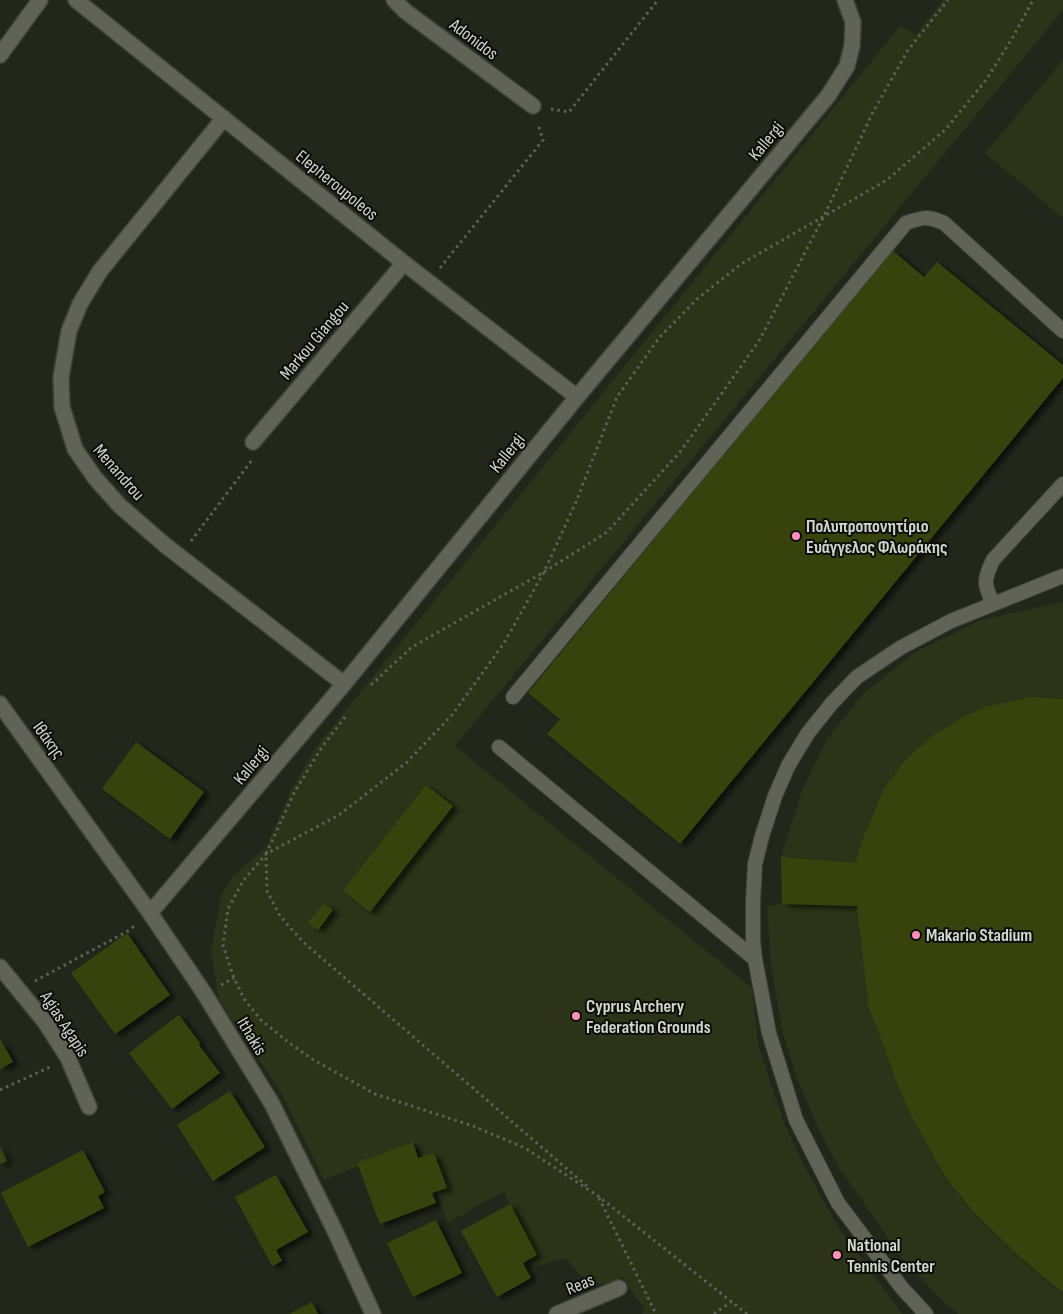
<svg xmlns="http://www.w3.org/2000/svg" width="1063" height="1314" font-family="'Sofia Sans Condensed',sans-serif">
  <style>
    .green { fill: #2d3318 }
    .building { fill: #39430f; filter: url(#shadow) }
    .lines { fill: none; stroke-linecap: round; stroke-linejoin: round }
    .lane-casing { stroke: #40433a; stroke-width: 16 }
    .street-casing { stroke: #40433a; stroke-width: 18 }
    .path { stroke: #5e6157; stroke-width: 3; stroke-dasharray: 2.5 4; stroke-linecap: butt }
    .lane { stroke: #606356; stroke-width: 14 }
    .street { stroke: #606356; stroke-width: 15 }
    .poi-dot { fill: #ff8eba; stroke: #0d0e0a; stroke-width: 2 }
    .labels { text-anchor: middle; stroke-width: 4; stroke-linejoin: round; paint-order: stroke }
    .street-label { font-size: 18px; fill: #d3d6ce; stroke: #0d0e0a }
    .poi-label { font-size: 18px; font-weight: bold; fill: #d3d6ce; stroke: #0d0e0a; text-anchor: start }
  </style>
  <defs>
    <filter id="shadow"><feDropShadow dx="5.5" dy="3" stdDeviation="2.5" flood-color="#0009"/></filter>
  </defs>
  <rect width="100%" height="100%" fill="#23261b"/>
  <path class="green" d="M 943,0 L 1063,0 L 1063,10 L 455,746 L 752,988 L 758,1044 L 783,1120 L 802,1162 L 840,1230 L 902,1314 L 642,1314 L 645,1308 L 637,1299 L 623,1277 L 610,1285 L 589,1282 L 578,1273 L 566,1258 L 534,1267 L 504,1191 L 448,1223 L 416,1143 L 324,1180 L 282,1094 L 219,1000 L 211,952 L 221,896 L 232,877 L 266,847 L 292,788 L 316,747 L 900,26 L 916,34 Z
    M 1063,60 L 1063,218 L 985,153 Z
    M 1063,602 L 1063,1314 L 958,1314 L 945,1303 L 901,1257 L 840,1169 L 820,1132 L 797,1078 L 783,1033 L 771,965 L 767,906 L 782,904 L 781,857 L 803,788 L 827,739 L 864,693 L 916,652 L 981,620 Z"/>
  <path class="building" d="M 892,250 L 924,277 L 937,262 L 1063,365 L 1063,378 L 680,844 L 547,734 L 560,719 L 528,693 Z
    M 1032,697 L 1063,699 L 1063,1292 L 1041,1275 L 1017,1254 L 972,1210 L 951,1184 L 938,1164 L 911,1115 L 896,1081 L 883,1043 L 869,1008 L 857,906 L 782,904 L 781,857 L 856,863 L 861,843 L 884,789 L 903,763 L 920,747 L 935,734 L 950,726 L 965,716 L 985,707 Z
    M 136,742 L 204,792 L 170,839 L 102,789 Z
    M 426,785 L 453,806 L 370,912 L 343,891 Z
    M 324,903 L 333,910 L 318,930 L 308,923 Z
    M 127,933 L 170,995 L 115,1034 L 71,973 Z
    M 179,1015 L 200,1043 L 199,1045 L 220,1073 L 172,1109 L 129,1053 Z
    M 0,1039 L 13,1062 L 0,1069 Z
    M 230,1091 L 265,1147 L 213,1181 L 177,1125 Z
    M 413,1142 L 418,1158 L 434,1153 L 447,1188 L 432,1193 L 436,1203 L 380,1224 L 357,1163 Z
    M 0,1146 L 7,1161 L 0,1164 Z
    M 83,1150 L 105,1192 L 98,1196 L 104,1208 L 28,1247 L 1,1193 Z
    M 276,1175 L 308,1232 L 276,1250 L 282,1261 L 272,1266 L 235,1197 Z
    M 510,1204 L 537,1255 L 523,1263 L 531,1278 L 497,1297 L 461,1231 Z
    M 436,1220 L 462,1273 L 413,1297 L 387,1243 Z
    M 312,1302 L 318,1314 L 289,1314 Z"/>
  <g class="lines">
    <defs>
      <path id="lane" d="M 993,604 C 984,584 983,581 993,560 L 1063,484
        M 513,697 L 906,223 C 923,217 927,216 944,223 L 1063,331
        M 499,747 L 755,959
        M 926,1314 L 902,1288 L 838,1203 L 796,1120 L 769,1033 L 755,959 L 753,940 L 753,902 L 755,864 L 762,836 L 775,796 L 788,766 L 808,733 L 832,703 L 857,677 L 900,648 L 951,621 L 1063,576"/>
      <path id="street" d="M 76,0 L 404,263 L 577,397
        M 394,0 L 405,11 L 533,106
        M 0,55 L 40,0
        M 224,118 L 100,271 L 80,304 L 69,331 L 61,377 L 62,407 L 75,449 L 95,478 L 120,506 L 165,545 L 344,684
        M 253,442 L 404,263
        M 0,704 L 150,913 L 204,993 L 272,1104 L 334,1229 L 373,1314
        M 150,913 L 344,684 L 577,397 L 828,96 L 847,66 L 852,46 L 853,22 L 845,0
        M 0,967 L 45,1022 L 68,1058 L 89,1107
        M 557,1314 L 619,1288"/>
    </defs>
    <use href="#lane" class="lane-casing"/>
    <use href="#street" class="street-casing"/>
    <path class="path" d="M 551,109 L 569,112 L 658,0
      M 440,268 L 543,140 L 538,124
      M 191,541 L 252,460
      M 371,685 L 412,647 L 544,572 L 607,532 L 680,452 L 759,341 L 824,216 L 873,112 L 908,50 L 948,0
      M 345,717 L 322,747 L 295,791 L 266,854 L 267,891 L 280,916 L 303,942 L 588,1187
      M 35,981 L 128,931 L 134,926
      M 221,985 L 234,978
      M 0,1090 L 52,1066
      M 599,1198 L 656,1314
      M 714,1314 L 732,1301
      M 747,1314 L 598,1196 L 525,1148 L 473,1126 L 375,1094 L 312,1059 L 288,1042 L 261,1020 L 244,999 L 232,973 L 223,945 L 228,909 L 243,881 L 266,854 L 339,815 L 406,763 L 452,715 L 504,643 L 544,572 L 576,502 L 617,397 L 659,338 L 697,299 L 741,264 L 887,180 L 946,129 L 986,80 L 1013,37 L 1033,0"/>
    <use href="#lane" class="lane"/>
    <use href="#street" class="street"/>
  </g>
  <g class="poi-dot">
    <circle cx="796" cy="536" r="5"/>
    <circle cx="916" cy="935" r="5"/>
    <circle cx="576" cy="1016" r="5"/>
    <circle cx="837" cy="1255" r="5"/>
  </g>
  <g class="labels">
    <g class="street-label">
      <text transform="translate(474 39) rotate(37)" y="6">Adonidos</text>
      <text transform="translate(766 141) rotate(-50)" y="6">Kallergi</text>
      <text transform="translate(337 185) rotate(39)" y="6">Elepheroupoleos</text>
      <text transform="translate(314 340) rotate(-50)" y="6">Markou Giangou</text>
      <text transform="translate(507 453) rotate(-51)" y="6">Kallergi</text>
      <text transform="translate(119 472) rotate(49)" y="6">Menandrou</text>
      <text transform="translate(49 740) rotate(54)" y="6">Ιθάκης</text>
      <text transform="translate(251 765) rotate(-50)" y="6">Kallergi</text>
      <text transform="translate(65 1024) rotate(57)" y="6">Agias Agapis</text>
      <text transform="translate(252 1036) rotate(59)" y="6">Ithakis</text>
      <text transform="translate(580 1284) rotate(-22)" y="6">Reas</text>
    </g>
    <g class="poi-label">
      <text x="806" y="532">Πολυπροπονητίριο<tspan x="806" dy="21">Ευάγγελος Φλωράκης</tspan></text>
      <text x="926" y="941">Makario Stadium</text>
      <text x="586" y="1012">Cyprus Archery<tspan x="586" dy="21">Federation Grounds</tspan></text>
      <text x="847" y="1251">National<tspan x="847" dy="21">Tennis Center</tspan></text>
    </g>
  </g>
</svg>
